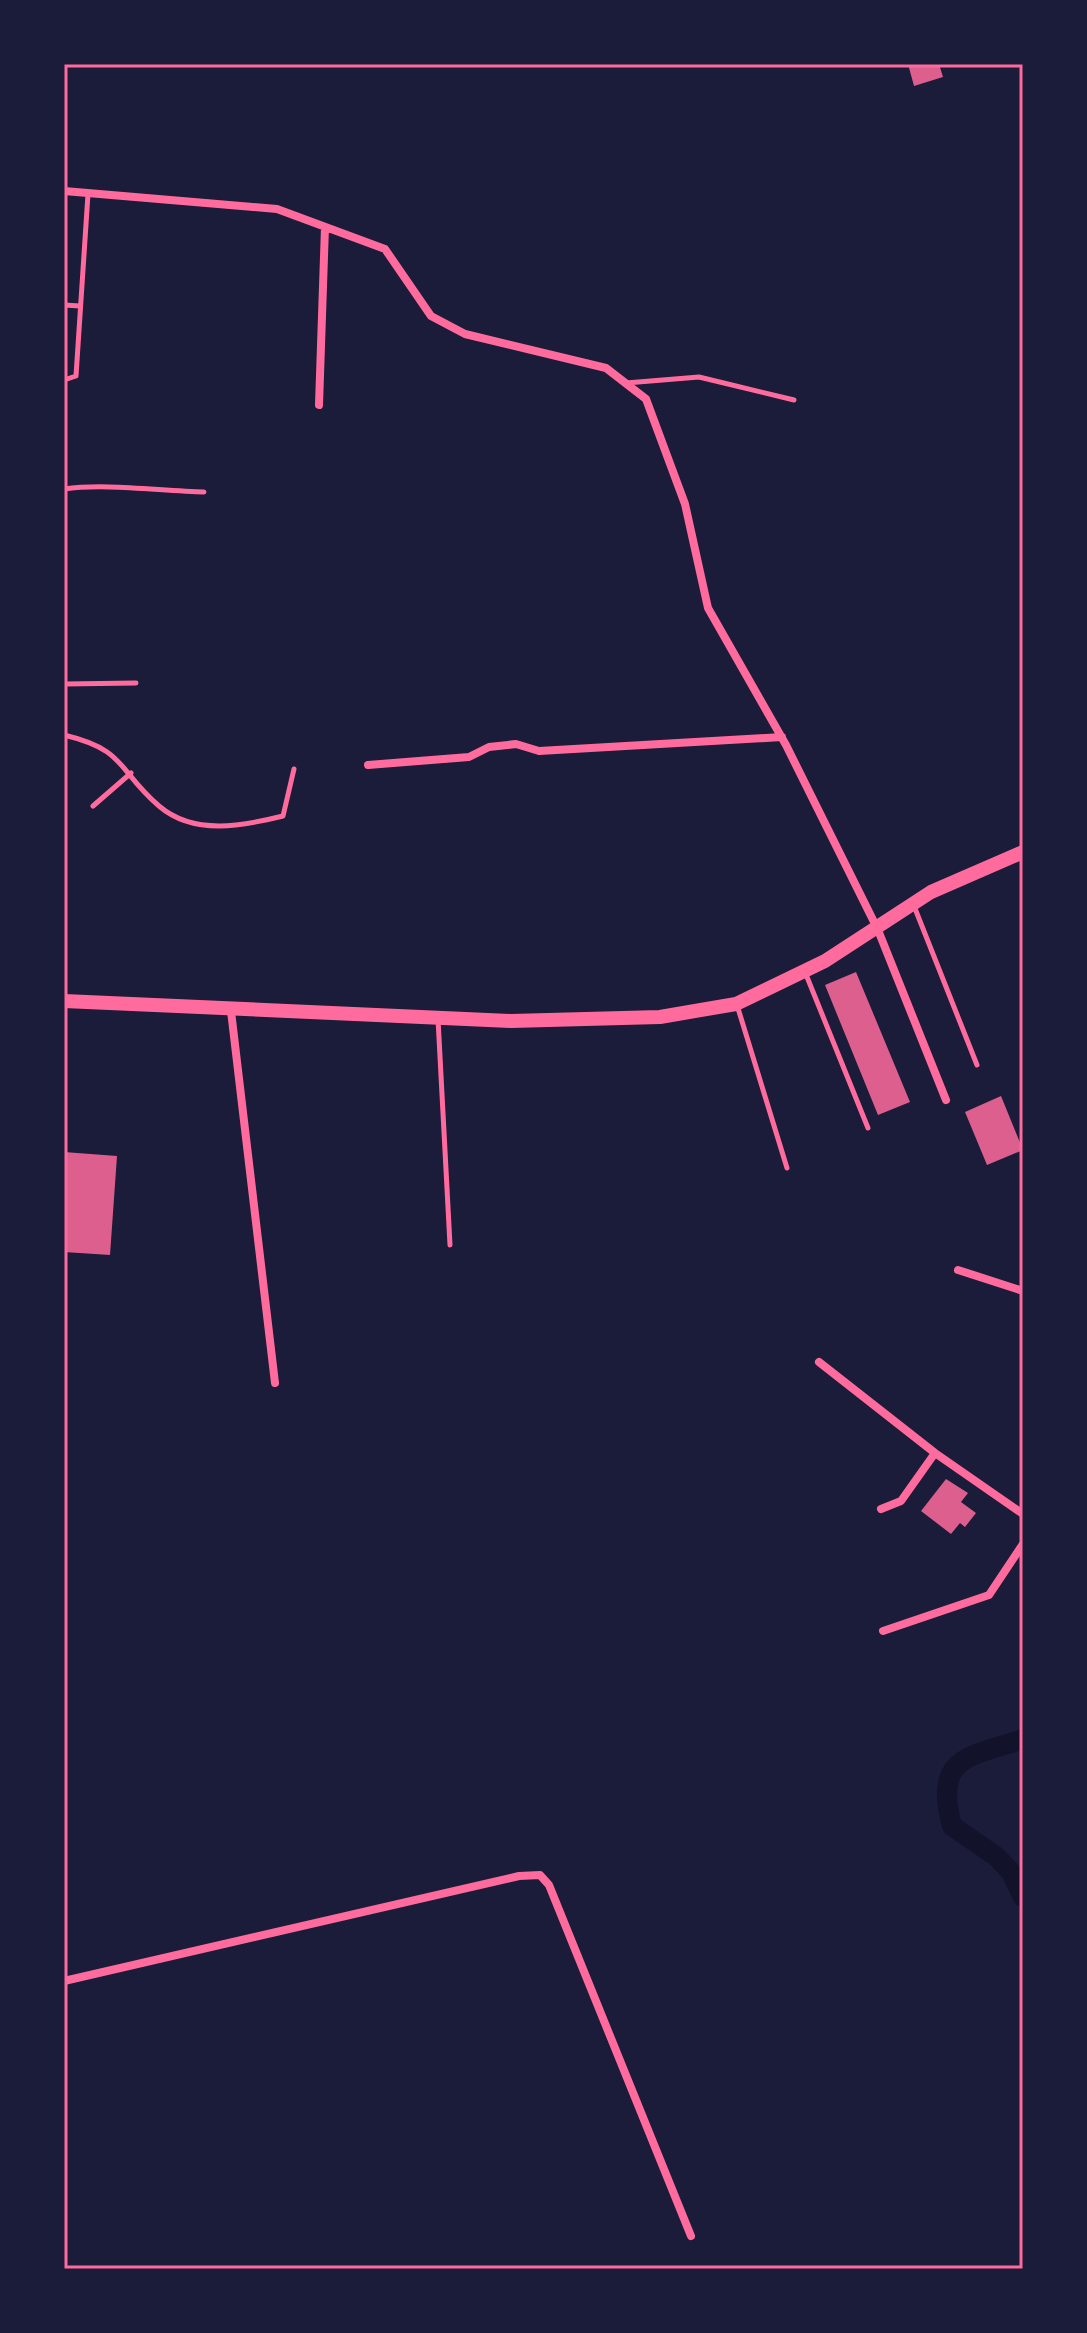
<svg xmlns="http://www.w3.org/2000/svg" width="1087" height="2333" font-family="'Exo 2',sans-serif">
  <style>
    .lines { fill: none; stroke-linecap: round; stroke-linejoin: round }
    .canal { stroke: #12122b; stroke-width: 20 }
    .building { fill: #dd5f8e }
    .service { stroke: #ff6b9d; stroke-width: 5 }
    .minor { stroke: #ff6b9d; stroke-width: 8 }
    .tertiary { stroke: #ff6b9d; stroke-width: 14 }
    .neatline { fill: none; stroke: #ff6b9d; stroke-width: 3 }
  </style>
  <rect width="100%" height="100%" fill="#1b1b3a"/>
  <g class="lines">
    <path class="canal" d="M 1023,1739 C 970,1757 933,1755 952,1826 L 997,1857 L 1011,1872 L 1023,1897"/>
  </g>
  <path class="building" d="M 908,64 L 939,64 L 943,77 L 914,86 Z
    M 856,972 L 910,1102 L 878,1115 L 825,985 Z
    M 1001,1096 L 1023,1150 L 987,1165 L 965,1112 Z
    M 64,1152 L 117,1156 L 110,1255 L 64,1252 Z
    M 946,1479 L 968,1493 L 961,1502 L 976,1513 L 965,1527 L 960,1523 L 951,1534 L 921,1511 Z"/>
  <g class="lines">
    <path class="service" d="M 64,305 L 80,306
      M 64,380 L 76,376 L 88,194
      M 626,383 L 699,377 L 794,400
      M 64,489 C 105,483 160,491 204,492
      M 64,684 L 136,683
      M 64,735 C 127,750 117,770 159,806 C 194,836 243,826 283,816 L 294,769
      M 93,806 L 131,773
      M 914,906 L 977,1065
      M 805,972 L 868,1128
      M 737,1005 L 787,1168
      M 438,1019 L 450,1245"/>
    <path class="minor" d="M 64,191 L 277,209 L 385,249 L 431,316 L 465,334 L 606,368 L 646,399 L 685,504 L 708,608 L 786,745 L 878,930 L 946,1100
      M 319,405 L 325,227
      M 368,765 L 469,757 L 489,747 L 516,744 L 539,751 L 782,737
      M 231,1011 L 275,1383
      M 958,1270 L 1023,1291
      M 819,1362 L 935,1453 L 1023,1514
      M 881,1509 L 901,1501 L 935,1453
      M 883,1631 L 989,1595 L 1023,1544
      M 64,1981 L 519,1876 L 540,1875 L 549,1885 L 691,2236"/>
    <path class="tertiary" d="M 64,1001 L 511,1021 L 660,1017 L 736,1004 L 825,961 L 931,892 L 1023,852"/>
  </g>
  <rect width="1087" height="2333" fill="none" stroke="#1b1b3a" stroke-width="132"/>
  <rect x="66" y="66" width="955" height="2201" class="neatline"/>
</svg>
